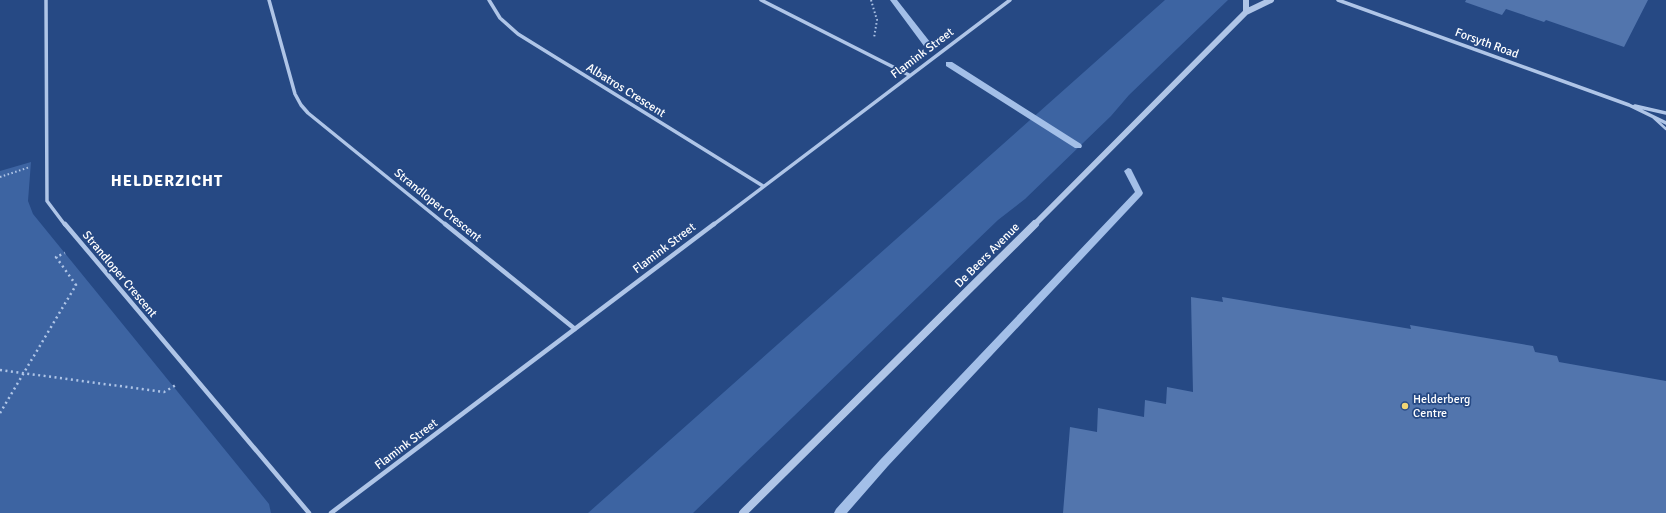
<svg xmlns="http://www.w3.org/2000/svg" width="1666" height="513" font-family="Signika,sans-serif">
  <style>
    .green { fill: #3d64a2 }
    .lines { fill: none; stroke-linecap: round; stroke-linejoin: round }
    .stream { fill: #a3bfe8; fill-rule: evenodd }
    .building { fill: #5275ad }
    .path-far1 { stroke: #afc5e7; stroke-width: 2; stroke-dasharray: 1.5 2.5; stroke-linecap: butt }
    .path { stroke: #afc5e7; stroke-width: 2.5; stroke-dasharray: 2 3.5; stroke-linecap: butt }
    .service { stroke: #afc5e7; stroke-width: 2.5 }
    .minor-far1 { stroke: #afc5e7; stroke-width: 3.5 }
    .minor { stroke: #afc5e7; stroke-width: 4.5 }
    .tertiary-far1 { stroke: #afc5e7; stroke-width: 6 }
    .tertiary { stroke: #afc5e7; stroke-width: 8 }
    .poi-dot { fill: #f1d574; stroke: #264984; stroke-width: 1.5 }
    .labels { text-anchor: middle; stroke-width: 3.5; stroke-linejoin: round; paint-order: stroke }
    .street-label { font-size: 12px; fill: #fff; stroke: #264984 }
    .poi-label { font-size: 12px; fill: #fff; stroke: #264984; text-anchor: start }
    .district-label { font-size: 16px; font-weight: bold; letter-spacing: 1px; fill: #fff; stroke: #264984 }
  </style>
  <rect width="100%" height="100%" fill="#264984"/>
  <path class="green" d="M 1165,0 L 1228,0 L 1129,95 L 1111,116 L 1025,199 L 998,220 L 693,513 L 588,513 Z
    M 31,162 L 28,201 L 33,214 L 269,504 L 271,513 L 0,513 L 0,171 Z"/>
  <g class="lines">
    <path class="stream" d="M 890,0 L 897,0 L 930,42 L 930,46 L 924,46 Z
      M 946,62 L 952,62 L 1081,144 L 1082,146 L 1081,148 L 1075,148 L 946,66 Z
      M 1128,168 L 1131,169 L 1143,193 L 1142,195 L 888,466 L 847,513 L 834,513 L 836,509 L 880,460 L 1135,192 L 1124,171 Z"/>
  </g>
  <path class="building" d="M 1466,0 L 1648,0 L 1624,47 L 1546,20 L 1544,22 L 1506,9 L 1502,15 L 1465,2 Z
    M 1191,297 L 1223,302 L 1222,297 L 1411,329 L 1410,325 L 1533,346 L 1535,352 L 1557,356 L 1559,362 L 1666,381 L 1666,513 L 1063,513 L 1070,427 L 1097,432 L 1098,408 L 1144,417 L 1145,400 L 1166,404 L 1167,387 L 1193,392 Z"/>
  <g class="lines">
    <path class="path-far1" d="M 871,0 L 877,20 L 874,38
      M 0,177 L 30,167"/>
    <path class="path" d="M 0,370 L 164,392 L 176,385
      M 0,413 L 76,285 L 56,257 L 65,253"/>
    <path class="service" d="M 1654,118 L 1666,129"/>
    <path class="minor-far1" d="M 46,0 L 47,201 L 65,225
      M 269,0 L 295,94 L 301,105 L 308,113 L 446,225
      M 489,0 L 500,18 L 518,34 L 763,186
      M 761,0 L 909,75
      M 1338,0 L 1629,105 L 1666,123
      M 1635,106 L 1666,113
      M 713,225 L 1010,0"/>
    <path class="minor" d="M 65,224 L 309,513
      M 445,224 L 575,329
      M 331,513 L 714,224"/>
    <path class="tertiary-far1" d="M 1246,0 L 1246,12
      M 1034,225 L 1246,12 L 1271,0"/>
    <path class="tertiary" d="M 743,513 L 1035,224"/>
  </g>
  <circle class="poi-dot" cx="1405" cy="406" r="4"/>
  <g class="labels">
    <g class="street-label">
      <text transform="translate(1487 43) rotate(20)" y="4">Forsyth Road</text>
      <text transform="translate(922 53) rotate(-37)" y="4">Flamink Street</text>
      <text transform="translate(626 90) rotate(32)" y="4">Albatros Crescent</text>
      <text transform="translate(438 205) rotate(39)" y="4">Strandloper Crescent</text>
      <text transform="translate(664 248) rotate(-37)" y="4">Flamink Street</text>
      <text transform="translate(987 255) rotate(-45)" y="4">De Beers Avenue</text>
      <text transform="translate(120 274) rotate(50)" y="4">Strandloper Crescent</text>
      <text transform="translate(406 444) rotate(-37)" y="4">Flamink Street</text>
    </g>
    <g class="poi-label">
      <text x="1413" y="403">Helderberg<tspan x="1413" dy="14">Centre</tspan></text>
    </g>
    <g class="district-label">
      <text x="167" y="186">HELDERZICHT</text>
    </g>
  </g>
</svg>
